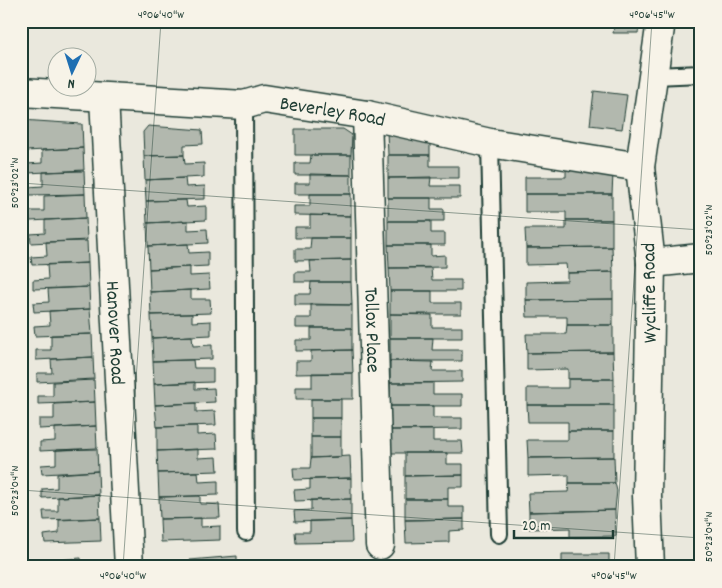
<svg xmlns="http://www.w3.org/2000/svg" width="722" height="588" font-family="Dekko,sans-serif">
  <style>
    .building { fill: #b2b8ae; stroke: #1f3d34 }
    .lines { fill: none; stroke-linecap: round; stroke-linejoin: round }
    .service-casing { stroke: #1f3d34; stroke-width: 20 }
    .minor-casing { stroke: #1f3d34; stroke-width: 31 }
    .service { stroke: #f7f3e8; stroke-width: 16 }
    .minor { stroke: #f7f3e8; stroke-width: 28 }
    .ticks { fill: none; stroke: #1f3d34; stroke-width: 1; stroke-opacity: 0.45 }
    .labels { text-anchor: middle; stroke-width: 4; stroke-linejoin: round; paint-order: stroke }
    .street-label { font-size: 20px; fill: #1f3d34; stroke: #f7f3e8 }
    .neatline { fill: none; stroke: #1f3d34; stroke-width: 2 }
    .ticks-label { font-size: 12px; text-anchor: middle; fill: #1f3d34 }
  </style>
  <rect width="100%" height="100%" fill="#eae8dd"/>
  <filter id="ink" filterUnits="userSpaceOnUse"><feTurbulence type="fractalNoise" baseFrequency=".02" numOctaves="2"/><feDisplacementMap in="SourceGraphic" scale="10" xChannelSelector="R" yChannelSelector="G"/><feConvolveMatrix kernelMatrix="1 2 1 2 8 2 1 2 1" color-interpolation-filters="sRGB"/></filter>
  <g filter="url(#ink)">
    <path class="building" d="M 615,21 L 640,21 L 638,33 L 613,33 Z
      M 594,91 L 627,95 L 622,129 L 590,125 Z
      M 21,120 L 82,124 L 83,148 L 26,151 L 26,141 L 21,142 Z
      M 148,126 L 202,130 L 203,144 L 184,145 L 184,155 L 144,156 L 143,132 Z
      M 295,129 L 343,129 L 352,135 L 351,155 L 295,155 Z
      M 387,131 L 430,143 L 430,155 L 388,155 Z
      M 83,148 L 84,170 L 28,173 L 27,164 L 42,163 L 42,150 Z
      M 184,155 L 185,164 L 204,163 L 204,177 L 145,180 L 144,156 Z
      M 311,155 L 351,155 L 351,175 L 295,175 L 295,163 L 310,163 Z
      M 388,155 L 430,155 L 430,166 L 459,166 L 459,178 L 388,178 Z
      M 566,164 L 613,174 L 612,194 L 525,194 L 525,177 L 566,177 Z
      M 84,171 L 85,194 L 29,195 L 28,187 L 43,186 L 43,172 Z
      M 310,174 L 351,175 L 351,194 L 295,194 L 295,183 L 310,183 Z
      M 431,177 L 430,186 L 460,186 L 460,198 L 388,198 L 388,178 Z
      M 185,178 L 186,187 L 205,186 L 205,199 L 146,201 L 145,180 Z
      M 85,194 L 86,218 L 30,221 L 29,211 L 44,211 L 44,196 Z
      M 310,194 L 351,194 L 351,216 L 294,215 L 294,206 L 310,206 Z
      M 525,194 L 612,194 L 612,220 L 566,220 L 566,212 L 525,212 Z
      M 388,198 L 431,198 L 431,209 L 444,209 L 444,221 L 388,221 Z
      M 186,200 L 187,207 L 206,206 L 206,220 L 147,223 L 146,201 Z
      M 310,215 L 351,216 L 351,238 L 295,238 L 295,227 L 310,227 Z
      M 86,218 L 87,240 L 31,243 L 30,234 L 45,233 L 45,220 Z
      M 566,220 L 612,220 L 612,247 L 526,248 L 525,229 L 566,229 Z
      M 188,221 L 188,230 L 207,229 L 208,243 L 148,246 L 147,223 Z
      M 388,221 L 431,221 L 431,233 L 445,233 L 445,245 L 388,245 Z
      M 311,238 L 351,238 L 351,260 L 295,261 L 295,249 L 310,249 Z
      M 87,241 L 88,263 L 32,265 L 31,257 L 47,256 L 46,242 Z
      M 188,244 L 189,253 L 208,252 L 208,266 L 149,269 L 148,246 Z
      M 388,245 L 431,245 L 431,256 L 445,255 L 445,267 L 389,268 Z
      M 612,247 L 613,272 L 567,273 L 566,264 L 526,265 L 526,248 Z
      M 351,260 L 351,282 L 295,282 L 295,272 L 311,272 L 310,261 Z
      M 88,263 L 89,287 L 33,289 L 33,280 L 48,279 L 47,265 Z
      M 190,267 L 190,276 L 209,275 L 210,289 L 150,292 L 149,269 Z
      M 389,268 L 431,268 L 432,280 L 461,280 L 461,291 L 390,291 Z
      M 613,272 L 613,299 L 526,300 L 526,282 L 567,281 L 567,273 Z
      M 311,282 L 351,282 L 352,305 L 295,305 L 295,294 L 310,294 Z
      M 89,287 L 90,309 L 34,312 L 33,303 L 49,302 L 48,289 Z
      M 191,290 L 191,299 L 210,299 L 211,313 L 151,315 L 150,292 Z
      M 390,291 L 432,291 L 432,303 L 461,303 L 461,314 L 390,314 Z
      M 613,299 L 613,325 L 567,325 L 567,317 L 527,317 L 526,300 Z
      M 311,304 L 352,305 L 352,328 L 296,328 L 296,318 L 311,318 Z
      M 90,309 L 92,334 L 35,336 L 34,326 L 50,325 L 49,311 Z
      M 192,314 L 192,322 L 211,321 L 211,335 L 152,338 L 151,315 Z
      M 390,314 L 432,315 L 432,327 L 462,327 L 462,338 L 390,338 Z
      M 567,325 L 613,325 L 613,352 L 527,353 L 526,334 L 566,334 Z
      M 311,328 L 352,328 L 352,350 L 296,351 L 296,340 L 311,340 Z
      M 92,334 L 93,357 L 36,360 L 36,350 L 51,350 L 51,335 Z
      M 192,336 L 193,346 L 212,345 L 212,359 L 153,361 L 152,338 Z
      M 390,338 L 433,338 L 432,350 L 462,350 L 462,361 L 390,361 Z
      M 352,350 L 353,373 L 296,374 L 296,361 L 311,361 L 311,351 Z
      M 613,352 L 614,379 L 568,379 L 568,369 L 527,370 L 527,353 Z
      M 93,357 L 94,379 L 37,382 L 37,373 L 52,373 L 51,359 Z
      M 193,360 L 194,368 L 213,368 L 213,382 L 154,384 L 153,361 Z
      M 390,361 L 433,362 L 432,371 L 462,371 L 462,382 L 390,383 Z
      M 312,373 L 353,373 L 353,399 L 296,399 L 296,387 L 312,387 Z
      M 568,379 L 614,379 L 614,405 L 527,405 L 527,388 L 568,388 Z
      M 94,380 L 95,402 L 38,404 L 38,396 L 53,396 L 53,382 Z
      M 195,382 L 195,389 L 214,388 L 215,402 L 155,405 L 154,384 Z
      M 390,383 L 433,383 L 433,394 L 462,394 L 462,406 L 390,406 Z
      M 311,399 L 341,399 L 341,418 L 311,418 Z
      M 95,402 L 96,426 L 39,429 L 39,419 L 54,419 L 54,404 Z
      M 196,403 L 196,412 L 215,411 L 216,425 L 157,427 L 155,405 Z
      M 527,405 L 614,405 L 614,431 L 568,431 L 568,422 L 528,422 Z
      M 390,406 L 433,406 L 433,418 L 462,418 L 462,429 L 390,430 Z
      M 311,418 L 341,418 L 341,437 L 311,437 Z
      M 96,426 L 97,448 L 40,451 L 40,442 L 55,441 L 55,428 Z
      M 197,426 L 197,435 L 216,434 L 217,449 L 157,451 L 157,427 Z
      M 390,430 L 433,430 L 433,441 L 462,441 L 463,453 L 391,453 Z
      M 568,431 L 614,431 L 614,457 L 528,458 L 527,440 L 568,440 Z
      M 311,437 L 341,437 L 341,457 L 311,458 Z
      M 97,449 L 98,471 L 42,474 L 41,465 L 56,464 L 56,450 Z
      M 198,449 L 198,458 L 217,457 L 218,471 L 158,473 L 157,451 Z
      M 405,453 L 447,453 L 447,464 L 463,464 L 463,475 L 405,476 Z
      M 350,456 L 351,478 L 294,480 L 293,468 L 310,468 L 311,458 Z
      M 614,457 L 615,483 L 569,483 L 569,475 L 528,476 L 528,458 Z
      M 98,471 L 99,495 L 42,498 L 42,489 L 57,488 L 57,474 Z
      M 198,472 L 199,482 L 218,481 L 218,495 L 159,497 L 158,473 Z
      M 463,475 L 463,487 L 448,487 L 448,499 L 405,499 L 405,476 Z
      M 351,478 L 351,499 L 295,501 L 294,490 L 310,489 L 310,479 Z
      M 569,483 L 615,483 L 617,491 L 615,510 L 529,512 L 528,493 L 568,492 Z
      M 99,495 L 100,518 L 44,520 L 43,511 L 58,511 L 58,497 Z
      M 200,496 L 200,504 L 219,504 L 220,518 L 160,519 L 159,497 Z
      M 351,499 L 351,520 L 295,522 L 294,511 L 311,510 L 311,500 Z
      M 405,499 L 448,499 L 448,507 L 464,507 L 464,519 L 405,520 Z
      M 615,510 L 616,536 L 570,537 L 570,528 L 529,529 L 529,512 Z
      M 100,518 L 101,541 L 45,543 L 44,535 L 59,533 L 59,520 Z
      M 201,518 L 201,527 L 220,526 L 220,540 L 161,542 L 160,519 Z
      M 464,519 L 464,530 L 449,531 L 449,542 L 406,543 L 405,520 Z
      M 351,520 L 352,542 L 296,543 L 295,532 L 310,532 L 310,521 Z
      M 562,554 L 609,554 L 609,567 L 562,567 Z
      M 237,556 L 237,567 L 191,567 L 190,560 Z
      M 81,558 L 82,567 L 35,567 L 35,562 Z"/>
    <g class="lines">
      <defs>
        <path id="service" d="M 655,76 L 701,74
          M 244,105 L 246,532
          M 490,143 L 499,534"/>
        <g id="minor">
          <path id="s1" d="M 21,92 L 244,105 L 264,99 L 367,115 L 490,143 L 640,167"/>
          <path id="s2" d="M 104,98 L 129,567"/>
          <path id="s3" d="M 367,115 L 380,545"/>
          <path d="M 651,263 L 701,258"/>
          <path d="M 650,567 L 647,496 L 651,263 L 640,167 L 661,21"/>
        </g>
      </defs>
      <use href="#service" class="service-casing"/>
      <use href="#minor" class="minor-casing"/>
      <use href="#service" class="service"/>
      <use href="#minor" class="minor"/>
    </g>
  </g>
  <path class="ticks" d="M 21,183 L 701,230M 21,490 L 701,538M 123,567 L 161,21M 614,567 L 652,21"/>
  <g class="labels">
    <g class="street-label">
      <text dy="7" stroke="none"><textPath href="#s1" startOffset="314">Beverley Road</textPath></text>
      <text transform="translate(648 293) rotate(-91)" y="7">Wycliffe Road</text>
      <text dy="7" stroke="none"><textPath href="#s3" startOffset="215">Tollox Place</textPath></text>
      <text dy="7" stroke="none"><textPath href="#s2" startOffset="235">Hanover Road</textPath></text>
    </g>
  </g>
  <rect width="722" height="588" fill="none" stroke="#f7f3e8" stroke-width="55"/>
  <g transform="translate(72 72) rotate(184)"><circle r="24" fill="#f7f3e8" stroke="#a1aaa0"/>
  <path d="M0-4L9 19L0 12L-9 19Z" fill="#1f6fb2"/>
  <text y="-8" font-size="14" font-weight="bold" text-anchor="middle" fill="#1f3d34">N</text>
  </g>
  <path d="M514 530v8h99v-8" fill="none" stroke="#1f3d34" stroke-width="2.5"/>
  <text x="522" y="530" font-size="15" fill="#1f3d34" stroke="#f7f3e8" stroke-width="4" paint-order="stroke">20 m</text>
  <rect x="28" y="28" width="666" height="532" class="neatline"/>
  <g class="ticks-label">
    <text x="161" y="18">4°06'40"W</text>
    <text x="652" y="18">4°06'45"W</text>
    <text transform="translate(14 183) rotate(-90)" y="4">50°23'02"N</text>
    <text transform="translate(708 230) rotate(-90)" y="4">50°23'02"N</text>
    <text transform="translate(14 491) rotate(-90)" y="4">50°23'04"N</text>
    <text transform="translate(708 537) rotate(-90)" y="4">50°23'04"N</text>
    <text x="123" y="579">4°06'40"W</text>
    <text x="614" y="579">4°06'45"W</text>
  </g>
</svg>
